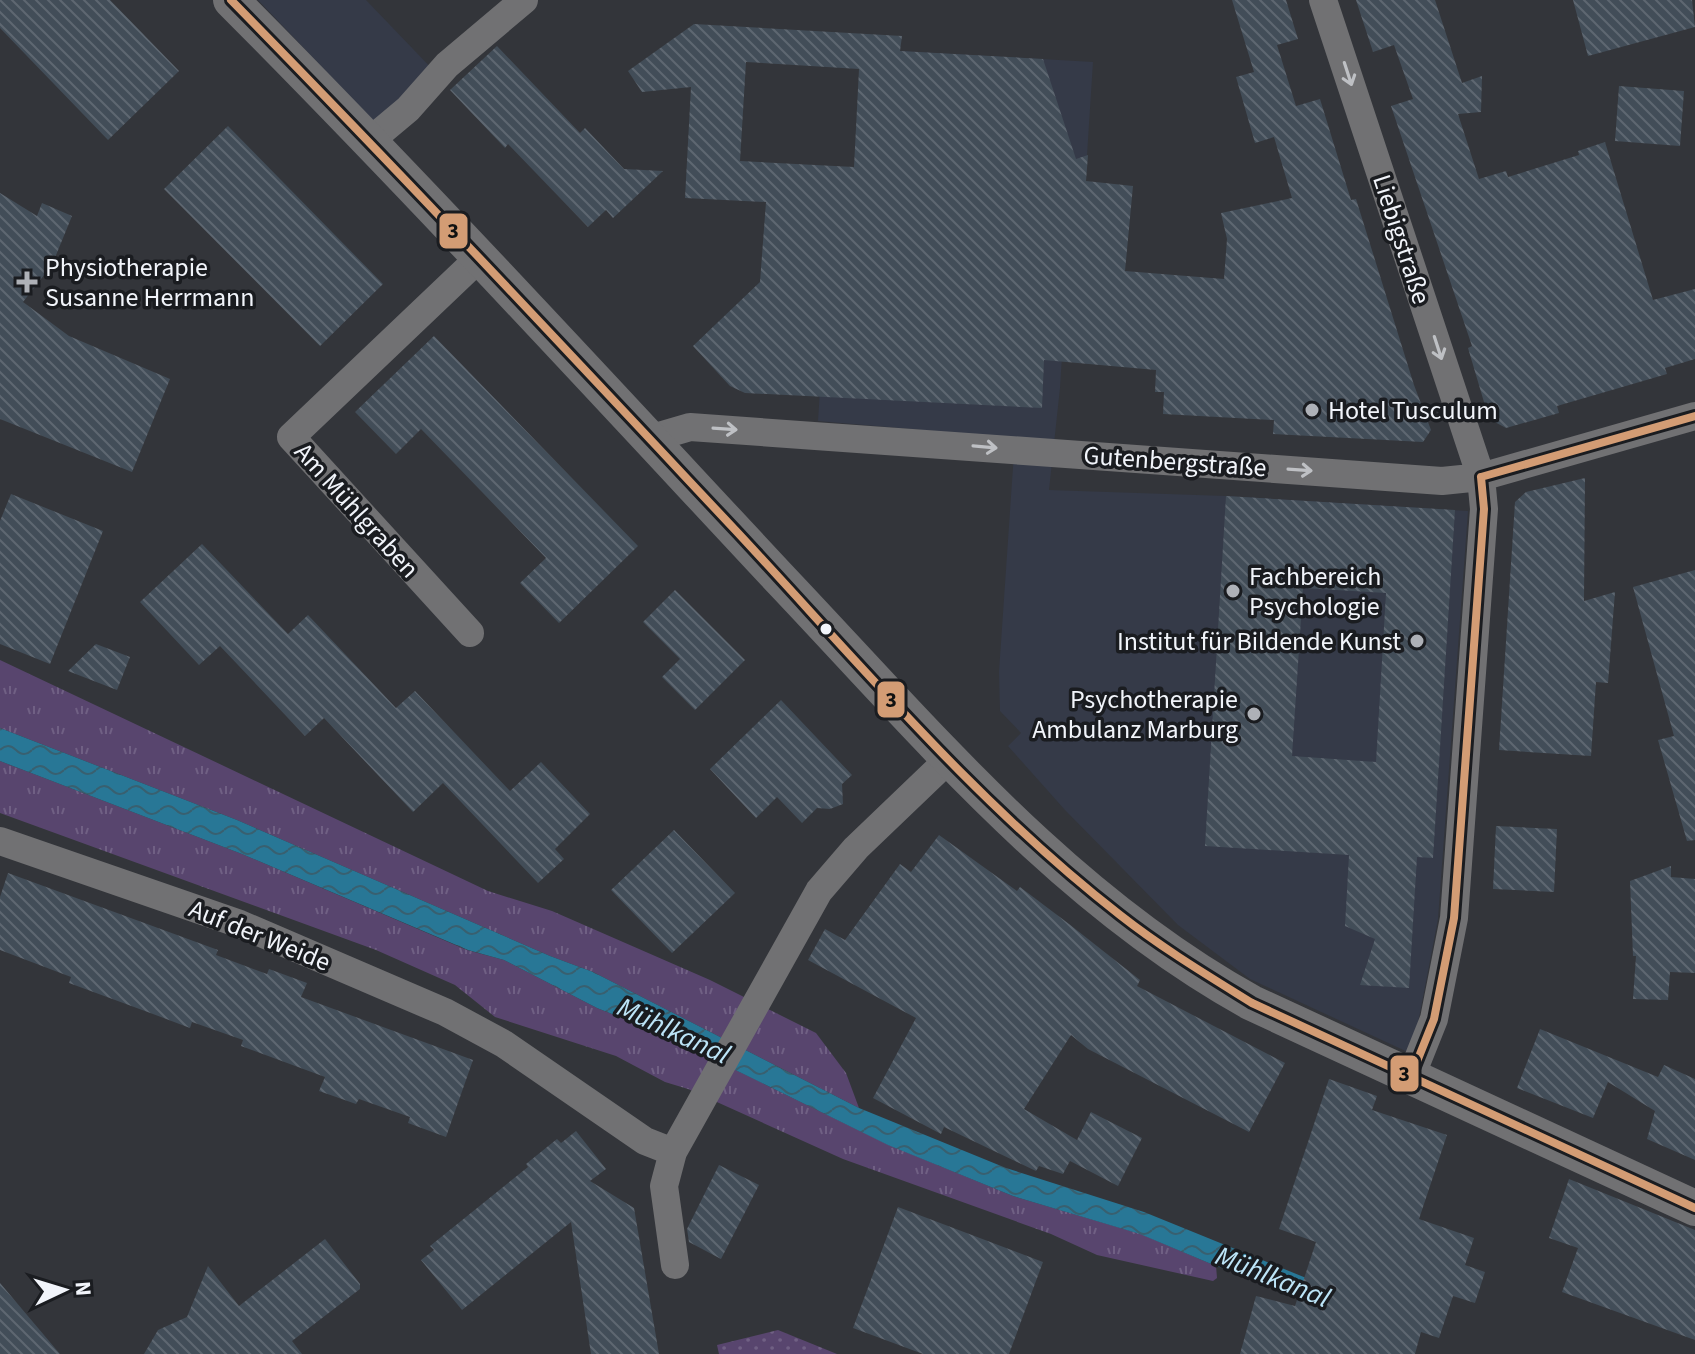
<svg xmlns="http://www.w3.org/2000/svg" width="1695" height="1354" font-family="'Source Sans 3',sans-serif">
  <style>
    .built { fill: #353a48 }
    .grass { fill: url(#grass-tufts) }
    .park { fill: url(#park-dots) }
    .water { fill: url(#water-waves) }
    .building { fill: url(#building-back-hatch); fill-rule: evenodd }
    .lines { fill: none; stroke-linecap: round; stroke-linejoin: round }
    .minor { stroke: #717173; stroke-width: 28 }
    .tertiary { stroke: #717173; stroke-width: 36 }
    .bus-1-casing { stroke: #1a1c20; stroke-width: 14 }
    .bus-1 { stroke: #d39c74; stroke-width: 8 }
    .oneway { stroke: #bec0c4 }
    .poi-dot { fill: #aeb1b7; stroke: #1a1c20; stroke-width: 3 }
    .bus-dot { fill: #f1f4fa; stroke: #1a1c20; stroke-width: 3 }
    .labels { text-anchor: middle; stroke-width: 7; stroke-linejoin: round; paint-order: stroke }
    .street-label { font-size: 26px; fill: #f1f4fa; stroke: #1a1c20 }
    .poi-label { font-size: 26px; fill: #f1f4fa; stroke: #1a1c20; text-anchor: start }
    .water-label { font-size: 28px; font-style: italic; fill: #bde5f8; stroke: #1a1c20 }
    .line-badge { stroke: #1a1c20; stroke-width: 3 }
    .pale-badge-label { font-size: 22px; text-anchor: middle; font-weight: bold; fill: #111 }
  </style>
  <defs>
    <pattern id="grass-tufts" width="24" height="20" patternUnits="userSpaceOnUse" patternTransform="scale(2)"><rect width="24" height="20" fill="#58456e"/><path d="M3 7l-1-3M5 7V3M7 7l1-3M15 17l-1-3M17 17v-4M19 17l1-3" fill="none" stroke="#706084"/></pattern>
    <pattern id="park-dots" width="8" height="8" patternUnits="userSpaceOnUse" patternTransform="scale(2)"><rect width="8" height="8" fill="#58456e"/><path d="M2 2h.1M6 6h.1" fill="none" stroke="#706084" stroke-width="1.8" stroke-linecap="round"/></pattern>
    <pattern id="water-waves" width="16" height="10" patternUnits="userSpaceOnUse" patternTransform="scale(2)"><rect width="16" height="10" fill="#287796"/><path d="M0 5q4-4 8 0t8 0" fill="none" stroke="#386070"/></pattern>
    <pattern id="building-back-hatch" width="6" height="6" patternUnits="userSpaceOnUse" patternTransform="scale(2)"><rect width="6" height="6" fill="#424d58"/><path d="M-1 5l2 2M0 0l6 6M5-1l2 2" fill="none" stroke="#5e6771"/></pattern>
  </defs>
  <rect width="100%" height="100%" fill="#33353a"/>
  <path class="built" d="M 258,0 L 366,0 L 438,75 L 383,131 Z
    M 900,51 L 1093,62 L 1086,171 L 1072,198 L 1060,388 L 1049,490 L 1226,496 L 1468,511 L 1438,919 L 1412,1054 L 1250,979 L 1178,925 L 1065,810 L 1008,746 L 1021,733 L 1000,711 L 999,672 L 1015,438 L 818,421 L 829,249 L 896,138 Z"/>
  <path class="grass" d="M 0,660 L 488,891 L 552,911 L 710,980 L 816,1033 L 846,1073 L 859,1108 L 593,972 L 550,956 L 237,820 L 0,728 Z
    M 0,761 L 242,854 L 467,950 L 504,960 L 597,1008 L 660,1033 L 889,1145 L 1013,1196 L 1141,1234 L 1216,1266 L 1217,1278 L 1213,1281 L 1097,1255 L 1051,1234 L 843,1159 L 688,1089 L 665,1082 L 616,1056 L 495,1017 L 455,985 L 376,950 L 0,813 Z"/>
  <path class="park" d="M 778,1330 L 837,1354 L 719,1354 L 717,1345 Z"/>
  <path class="water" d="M 0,728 L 237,820 L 550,956 L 593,972 L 859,1108 L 1006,1168 L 1144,1212 L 1316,1282 L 1299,1301 L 1295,1292 L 1216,1266 L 1140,1234 L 1013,1196 L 888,1145 L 660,1033 L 597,1008 L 504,960 L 468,950 L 242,854 L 0,761 Z"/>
  <path class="building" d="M 0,0 L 110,0 L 179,71 L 108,140 L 0,28 Z
    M 1232,0 L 1286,0 L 1298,39 L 1277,45 L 1296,106 L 1320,99 L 1351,200 L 1356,199 L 1414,385 L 1431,430 L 1423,442 L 1273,434 L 1274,420 L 1163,414 L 1164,392 L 1155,392 L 1156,370 L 1044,360 L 1042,408 L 745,393 L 730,386 L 693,346 L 760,282 L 766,202 L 685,198 L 691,87 L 642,92 L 628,71 L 694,24 L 902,36 L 900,51 L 1043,59 L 1076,159 L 1088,155 L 1086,181 L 1133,186 L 1125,271 L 1224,279 L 1227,239 L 1221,213 L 1292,198 L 1274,137 L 1255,143 L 1236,77 L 1254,72 ZM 746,62 L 859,69 L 854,167 L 740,161 Z
    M 1356,0 L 1435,0 L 1462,83 L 1482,76 L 1481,112 L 1458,114 L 1479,179 L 1506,171 L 1508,177 L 1579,155 L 1578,151 L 1605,142 L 1653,300 L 1695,289 L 1695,359 L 1665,368 L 1667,374 L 1557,406 L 1559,413 L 1506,428 L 1489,419 L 1468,348 L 1472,346 L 1391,106 L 1413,99 L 1394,45 L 1373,52 Z
    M 1573,0 L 1692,0 L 1695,27 L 1588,56 Z
    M 497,46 L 580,133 L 585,128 L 624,169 L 663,171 L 613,218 L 606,210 L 588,227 L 508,144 L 505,148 L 450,90 Z
    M 1619,86 L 1684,91 L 1680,146 L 1615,141 Z
    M 228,126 L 383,284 L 320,346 L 164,189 Z
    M 0,193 L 37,216 L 42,203 L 72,216 L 52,265 L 23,302 L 69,336 L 170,379 L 132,472 L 0,419 Z
    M 434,336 L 638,546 L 559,623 L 520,583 L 546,558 L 421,429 L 396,454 L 355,412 Z
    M 1585,478 L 1584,601 L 1615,592 L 1608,683 L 1596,682 L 1591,756 L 1499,750 L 1515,502 L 1526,492 Z
    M 11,494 L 103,531 L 50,664 L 0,644 L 0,521 Z
    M 1226,496 L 1455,510 L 1433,858 L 1417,857 L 1409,988 L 1360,985 L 1375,939 L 1345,926 L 1349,855 L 1205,846 ZM 1303,588 L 1386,593 L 1376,762 L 1292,756 Z
    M 202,544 L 288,634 L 308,615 L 396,708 L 415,691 L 510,791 L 541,762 L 590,814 L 555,849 L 564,859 L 538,883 L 443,783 L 413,812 L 324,718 L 305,736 L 220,646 L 199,665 L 140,602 Z
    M 1695,570 L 1695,840 L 1687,841 L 1658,740 L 1674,736 L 1633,587 Z
    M 675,590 L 745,660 L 695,710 L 662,677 L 680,659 L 643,622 Z
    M 96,644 L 130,657 L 117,690 L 68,671 Z
    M 781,700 L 852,775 L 842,784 L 843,804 L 830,809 L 817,808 L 802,823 L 777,797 L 756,818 L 710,769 Z
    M 1496,826 L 1557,829 L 1554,892 L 1493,889 Z
    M 674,830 L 735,893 L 672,953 L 611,890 Z
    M 939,835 L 1017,891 L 1020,887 L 1069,924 L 1140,980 L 1137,986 L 1285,1063 L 1249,1132 L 1088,1049 L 1071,1035 L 1024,1109 L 1077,1140 L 1091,1112 L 1142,1138 L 1118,1186 L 1070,1161 L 1063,1174 L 1039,1166 L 1036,1171 L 944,1127 L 941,1134 L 873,1098 L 916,1018 L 808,960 L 825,929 L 845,940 L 900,864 L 911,872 Z
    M 1671,866 L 1671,877 L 1695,879 L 1695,973 L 1670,972 L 1668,1000 L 1633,999 L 1636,956 L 1633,956 L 1630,881 Z
    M 8,873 L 218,950 L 216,955 L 267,974 L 269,969 L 307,983 L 301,997 L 473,1060 L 446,1137 L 408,1123 L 410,1117 L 359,1099 L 356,1104 L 319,1091 L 325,1077 L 241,1046 L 243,1040 L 192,1022 L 190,1028 L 153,1014 L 69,983 L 71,977 L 0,950 L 0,897 Z
    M 1540,1029 L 1658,1077 L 1664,1065 L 1695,1079 L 1695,1160 L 1647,1139 L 1655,1111 L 1608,1082 L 1593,1118 L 1517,1088 Z
    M 1329,1079 L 1377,1096 L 1372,1110 L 1447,1135 L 1419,1219 L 1474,1238 L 1465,1265 L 1485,1272 L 1475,1303 L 1453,1296 L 1439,1338 L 1421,1332 L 1415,1354 L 1240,1354 L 1256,1296 L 1295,1306 L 1316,1242 L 1279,1229 Z
    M 576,1131 L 606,1169 L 590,1181 L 634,1208 L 659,1354 L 591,1354 L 571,1222 L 462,1310 L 421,1260 L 434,1250 L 430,1246 L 528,1167 L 526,1164 L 557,1139 L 561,1143 Z
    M 719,1165 L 759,1185 L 721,1259 L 689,1242 L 687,1229 Z
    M 1569,1179 L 1695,1230 L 1695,1340 L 1562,1292 L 1578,1248 L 1549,1238 Z
    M 898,1207 L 1043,1262 L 1009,1354 L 923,1354 L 853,1328 Z
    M 325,1239 L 360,1284 L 360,1289 L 292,1341 L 302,1354 L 144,1354 L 158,1330 L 187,1317 L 208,1266 L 239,1306 Z
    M 0,1283 L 60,1354 L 0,1354 Z"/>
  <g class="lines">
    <path class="minor" d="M 1323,0 L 1481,477 L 1484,509 L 1454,918 L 1434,1019 L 1410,1079
      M 371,140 L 408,109 L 447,65 L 524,0
      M 649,439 L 690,427 L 1442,481 L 1481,477 L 1695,416
      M 470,633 L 291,437 L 479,258
      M 0,841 L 240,924 L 445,1012 L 504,1044 L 645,1141 L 673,1152
      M 675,1265 L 664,1186 L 673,1152 L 819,891 L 856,848 L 949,759"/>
    <path class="tertiary" d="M 231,0 C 419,189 600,386 782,581 C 927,734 1065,900 1252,1003 L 1695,1208"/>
    <defs>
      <path id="bus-1" d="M 231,0 C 403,175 570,354 738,533 C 860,664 978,805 1120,915 C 1162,948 1207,975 1252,1003 L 1695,1208
        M 1481,477 L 1695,416
        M 1410,1079 L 1434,1019 L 1454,918 L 1484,509 L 1481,477"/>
    </defs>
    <use href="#bus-1" class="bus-1-casing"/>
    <use href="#bus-1" class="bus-1"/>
  </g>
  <defs><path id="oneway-shaft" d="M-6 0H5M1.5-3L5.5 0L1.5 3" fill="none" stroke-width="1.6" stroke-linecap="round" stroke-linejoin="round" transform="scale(2)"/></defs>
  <g class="oneway">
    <use href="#oneway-shaft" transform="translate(1348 74) rotate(72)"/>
    <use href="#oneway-shaft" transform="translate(1438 348) rotate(72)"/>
    <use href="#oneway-shaft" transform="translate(725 429) rotate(4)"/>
    <use href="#oneway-shaft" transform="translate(985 447) rotate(5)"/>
    <use href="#oneway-shaft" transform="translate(1300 470) rotate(4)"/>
  </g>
  <g class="poi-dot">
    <path d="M23 270h8v8h8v8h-8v8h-8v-8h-8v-8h8z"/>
    <circle cx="1312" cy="410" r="8"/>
    <circle cx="1233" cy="591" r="8"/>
    <circle cx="1417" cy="641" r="8"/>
    <circle cx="1254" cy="714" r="8"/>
  </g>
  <circle class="bus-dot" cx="826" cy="629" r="7"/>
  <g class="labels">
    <g class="street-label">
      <text transform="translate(1402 239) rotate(72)" y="9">Liebigstraße</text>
      <text transform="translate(1175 461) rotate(4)" y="9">Gutenbergstraße</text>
      <text transform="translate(357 510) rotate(48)" y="9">Am Mühlgraben</text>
      <text transform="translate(260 935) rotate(22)" y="9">Auf der Weide</text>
    </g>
    <g class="poi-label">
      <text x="45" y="276">Physiotherapie<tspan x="45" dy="30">Susanne Herrmann</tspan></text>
      <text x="1328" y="419">Hotel Tusculum</text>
      <text x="1249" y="585">Fachbereich<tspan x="1249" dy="30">Psychologie</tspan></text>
      <text x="1401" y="650" text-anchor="end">Institut für Bildende Kunst</text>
      <text x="1238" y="708" text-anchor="end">Psychotherapie<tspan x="1238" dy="30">Ambulanz Marburg</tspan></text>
    </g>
    <g class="water-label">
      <text transform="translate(674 1030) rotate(25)" y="10">Mühlkanal</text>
      <text transform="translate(1273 1276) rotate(22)" y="10">Mühlkanal</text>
    </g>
  </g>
  <g class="line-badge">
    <rect x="438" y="212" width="31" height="38" rx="8" fill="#d39c74"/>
    <rect x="876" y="680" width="30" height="39" rx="8" fill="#d39c74"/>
    <rect x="1389" y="1054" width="31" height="39" rx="8" fill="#d39c74"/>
  </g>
  <g class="pale-badge-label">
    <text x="453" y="238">3</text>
    <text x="891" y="707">3</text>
    <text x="1404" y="1081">3</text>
  </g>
  <g transform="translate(64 1290) rotate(86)" stroke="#1a1c20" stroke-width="6" paint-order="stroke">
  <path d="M0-6L14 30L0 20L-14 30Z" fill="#f1f4fa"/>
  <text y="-12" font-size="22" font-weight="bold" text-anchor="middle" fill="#f1f4fa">N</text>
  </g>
</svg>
